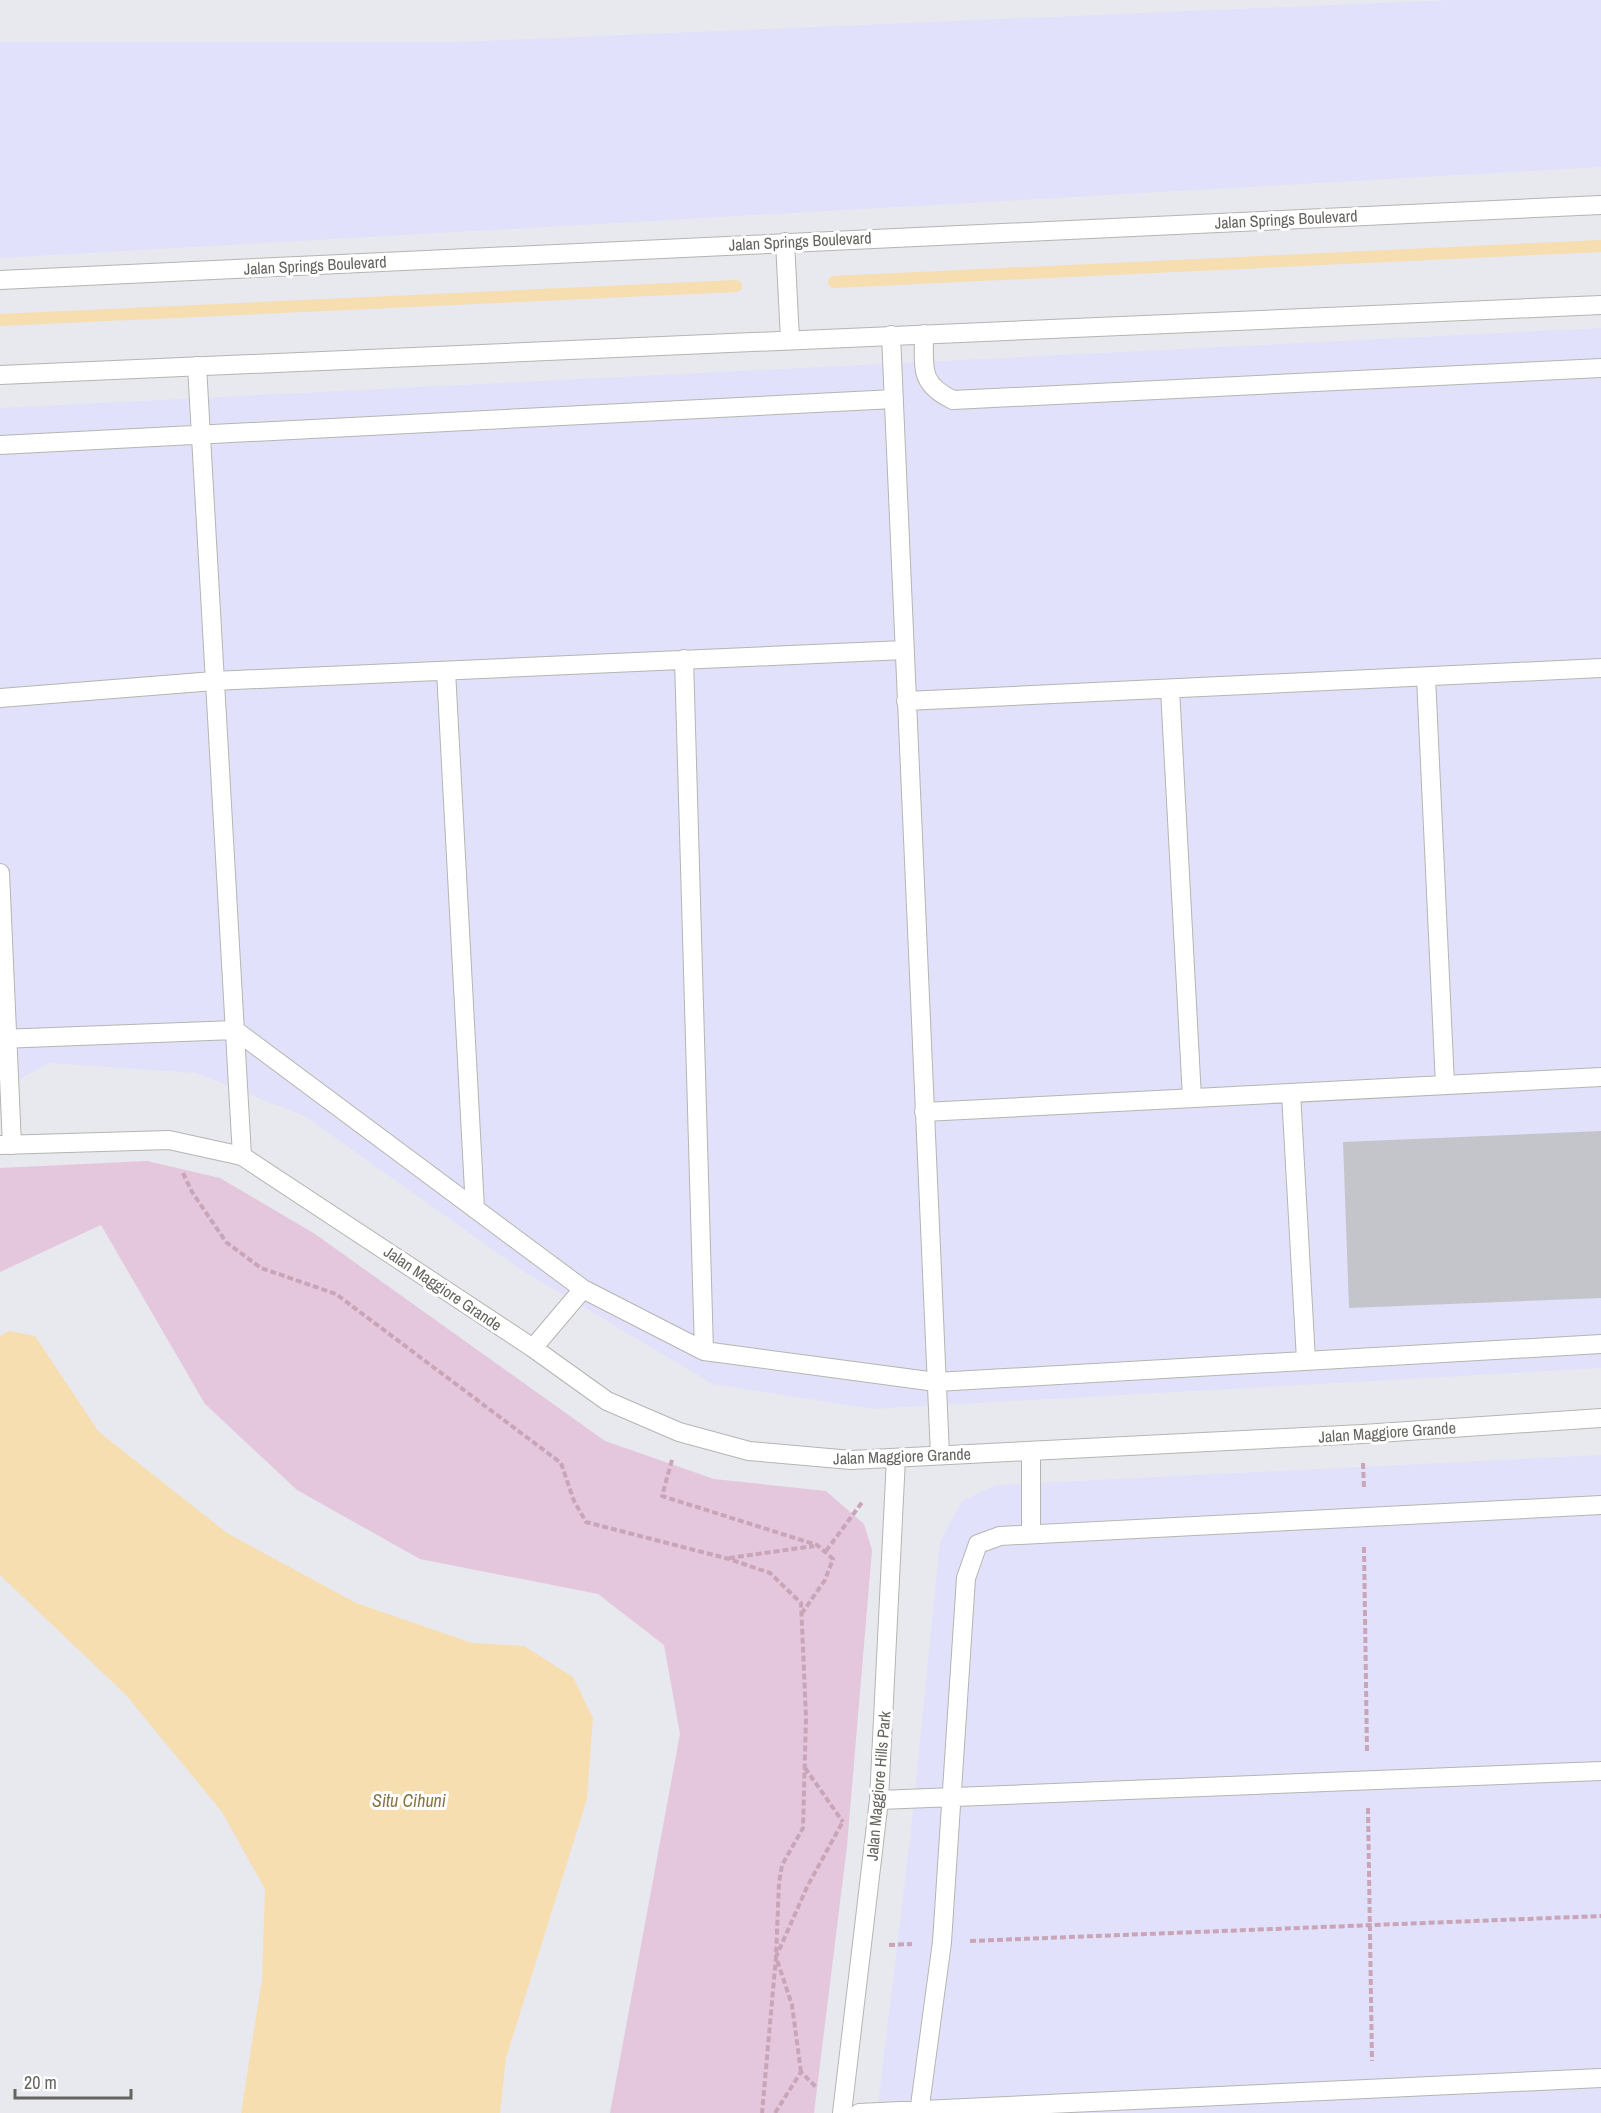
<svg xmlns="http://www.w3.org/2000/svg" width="1601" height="2113" font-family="'Archivo Narrow',sans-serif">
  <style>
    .commercial { fill: #e1e1fb }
    .green { fill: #e4c7dd }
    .water { fill: #f6deb1 }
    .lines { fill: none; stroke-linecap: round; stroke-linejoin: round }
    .stream { stroke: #f6deb1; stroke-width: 12 }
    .building { fill: #c4c5cb }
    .lane-casing { stroke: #b5b5b0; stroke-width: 20 }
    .street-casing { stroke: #b5b5b0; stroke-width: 20 }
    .secondary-casing { stroke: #b6b4b0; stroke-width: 20 }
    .path { stroke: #c9a5b7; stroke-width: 4; stroke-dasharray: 6 3; stroke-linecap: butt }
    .lane { stroke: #fff; stroke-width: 18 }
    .street { stroke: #fff; stroke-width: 18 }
    .secondary { stroke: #fff; stroke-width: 18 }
    .labels { text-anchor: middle; stroke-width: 6; stroke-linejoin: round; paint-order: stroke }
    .street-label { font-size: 16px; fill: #66645f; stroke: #fff }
    .water-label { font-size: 18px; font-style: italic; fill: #867441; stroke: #fff }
  </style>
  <rect width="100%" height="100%" fill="#e8e8ef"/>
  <path class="commercial" d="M 1452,0 L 1601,0 L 1601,167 L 0,258 L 0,42 L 458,42 Z
    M 1601,328 L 1601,1368 L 873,1409 L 713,1384 L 523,1271 L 306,1117 L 196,1073 L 49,1063 L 0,1090 L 0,408 Z
    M 1601,1455 L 1601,2113 L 877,2113 L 912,1822 L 940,1542 L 962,1501 L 996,1485 Z"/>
  <path class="green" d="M 147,1161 L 220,1178 L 315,1234 L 605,1441 L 714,1479 L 826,1491 L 864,1524 L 872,1550 L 847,1846 L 814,2113 L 610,2113 L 680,1734 L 664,1645 L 598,1594 L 420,1559 L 297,1490 L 205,1404 L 101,1225 L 0,1272 L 0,1168 Z"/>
  <path class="water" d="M 9,1331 L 35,1336 L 99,1432 L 227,1533 L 356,1603 L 472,1643 L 524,1646 L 573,1677 L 593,1718 L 587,1799 L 506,2058 L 500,2113 L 241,2113 L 262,1979 L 265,1889 L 222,1812 L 126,1695 L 0,1575 L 0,1336 Z"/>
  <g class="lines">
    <path class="stream" d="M 834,282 L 1601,246
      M 0,320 L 736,286"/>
  </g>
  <path class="building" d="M 1601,1131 L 1601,1298 L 1349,1308 L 1343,1142 Z"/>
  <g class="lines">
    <defs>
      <path id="lane" d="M 924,334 C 924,368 919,384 953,400 L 1601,368
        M 891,335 L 940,1455
        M 197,366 L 242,1156
        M 0,445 L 894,399
        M 684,659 L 704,1351
        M 446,671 L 475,1209
        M 1426,677 L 1445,1085
        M 1170,689 L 1192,1098
        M 0,698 L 214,681 L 904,650
        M 906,701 L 1601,668
        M 0,873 L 12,1145
        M 0,1039 L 235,1030 L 583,1289 L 704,1351 L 936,1382 L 1601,1344
        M 1291,1093 L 1306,1360
        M 924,1112 L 1601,1077
        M 533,1348 L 583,1289
        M 1031,1534 L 1031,1451
        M 879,1800 L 1601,1771
        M 859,2113 L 1601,2078
        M 919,2113 L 942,1942 L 966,1578 L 978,1544 L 1000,1536 L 1601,1505"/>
      <path id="street" d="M 0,1145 L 169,1140 L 242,1156 L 533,1348 L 607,1401 L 679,1432 L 749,1451 L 851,1460 L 1363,1434 L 1601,1418
        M 842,2113 L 879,1800 L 896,1458"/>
      <path id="secondary" d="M 785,242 L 790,339
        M 0,280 L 1601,205
        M 0,375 L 1601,305"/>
    </defs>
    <use href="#lane" class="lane-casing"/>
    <use href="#street" class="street-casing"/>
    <use href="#secondary" class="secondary-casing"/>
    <path class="path" d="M 183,1173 L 192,1192 L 226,1242 L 261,1268 L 336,1294 L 561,1463 L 574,1501 L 586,1522 L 729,1559 L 770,1573 L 801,1603 L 806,1717 L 803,1828 L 782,1865 L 779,1883 L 776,1957 L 762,2113
      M 672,1460 L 662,1496 L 817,1545 L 833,1559 L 825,1580 L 802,1613
      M 1363,1463 L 1364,1488
      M 1364,1547 L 1367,1752
      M 826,1551 L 863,1501
      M 729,1558 L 814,1546
      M 805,1768 L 843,1822
      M 1368,1808 L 1372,2061
      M 970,1941 L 1601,1916
      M 889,1945 L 912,1944
      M 801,2072 L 792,2005 L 776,1957 L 807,1887 L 842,1823
      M 775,2113 L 801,2072 L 817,2088"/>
    <use href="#lane" class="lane"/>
    <use href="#street" class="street"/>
    <use href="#secondary" class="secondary"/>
  </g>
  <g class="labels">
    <g class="street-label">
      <text transform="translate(1286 219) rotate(-3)" y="6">Jalan Springs Boulevard</text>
      <text transform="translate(800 241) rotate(-3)" y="6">Jalan Springs Boulevard</text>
      <text transform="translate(315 265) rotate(-3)" y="6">Jalan Springs Boulevard</text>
      <text transform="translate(443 1288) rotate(34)" y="6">Jalan Maggiore Grande</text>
      <text transform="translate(1387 1432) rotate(-4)" y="6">Jalan Maggiore Grande</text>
      <text transform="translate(902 1456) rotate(-2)" y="6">Jalan Maggiore Grande</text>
      <text transform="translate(878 1786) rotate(-85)" y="6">Jalan Maggiore Hills Park</text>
    </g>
    <g class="water-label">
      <text x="409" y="1807">Situ Cihuni</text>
    </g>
  </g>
  <path d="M15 2089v9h116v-9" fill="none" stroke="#66645f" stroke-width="3"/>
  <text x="24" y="2089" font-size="18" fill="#66645f" stroke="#ffffff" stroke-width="4.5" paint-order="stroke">20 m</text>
</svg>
